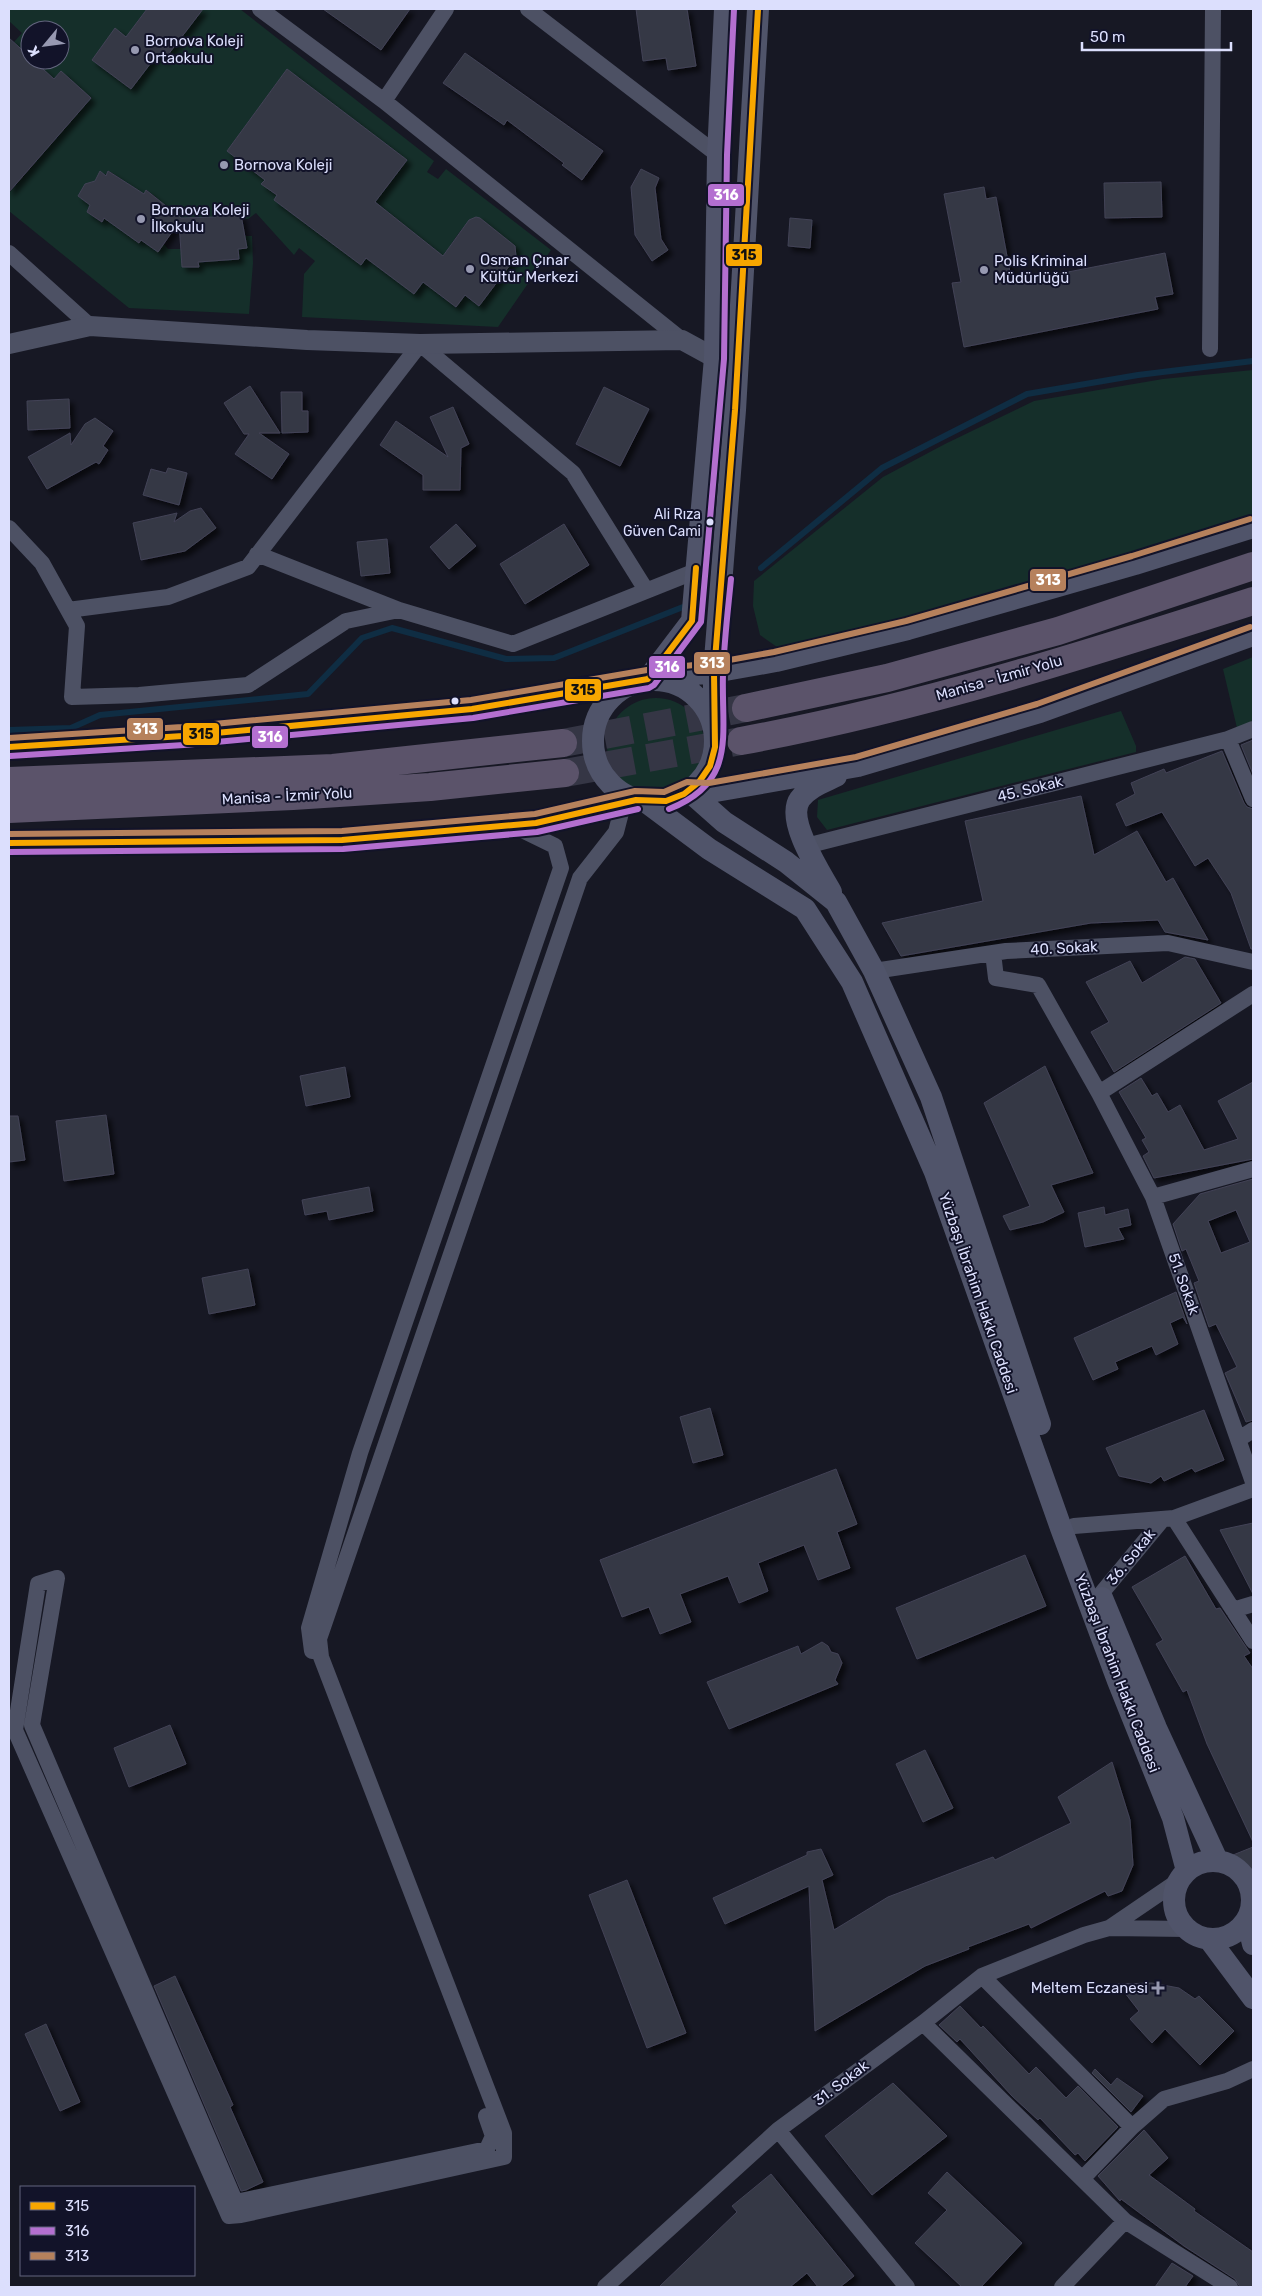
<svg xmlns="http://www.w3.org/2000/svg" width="1262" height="2296" font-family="Rubik,sans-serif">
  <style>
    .green { fill: #152f2a; fill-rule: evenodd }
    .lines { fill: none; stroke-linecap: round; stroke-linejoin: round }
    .stream { stroke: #0f2d43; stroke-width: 6 }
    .building { fill: #363745; stroke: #424356; fill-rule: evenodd; filter: url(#shadow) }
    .trunk-tunnel { stroke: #353645; stroke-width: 28; stroke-dasharray: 28 14; stroke-linecap: butt }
    .minor { stroke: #4d5164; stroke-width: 16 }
    .tertiary { stroke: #4d5164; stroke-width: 20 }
    .secondary { stroke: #50546a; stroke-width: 22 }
    .trunk { stroke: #5b536a; stroke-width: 28 }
    .bus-1-casing { stroke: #121329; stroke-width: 10 }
    .bus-2-casing { stroke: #121329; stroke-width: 10 }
    .bus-3-casing { stroke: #121329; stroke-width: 10 }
    .bus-1 { stroke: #f7a600; stroke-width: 6 }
    .bus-2 { stroke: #b36fd0; stroke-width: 6 }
    .bus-3 { stroke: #b6815c; stroke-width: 6 }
    .poi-dot { fill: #9799b1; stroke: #121329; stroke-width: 2 }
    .bus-dot { fill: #dcdffd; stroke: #121329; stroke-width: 2 }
    .labels { text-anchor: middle; stroke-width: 4; stroke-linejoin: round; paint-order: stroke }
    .bus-label { font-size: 14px; fill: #dcdffd; stroke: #121329; text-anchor: end }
    .poi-label { font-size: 15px; fill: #dcdffd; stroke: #121329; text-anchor: start }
    .street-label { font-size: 15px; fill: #dcdffd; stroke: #121329 }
    .line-badge { stroke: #121329; stroke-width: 2 }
    .badge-label { font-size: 14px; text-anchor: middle; font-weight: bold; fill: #fff }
    .pale-badge-label { font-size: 14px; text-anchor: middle; font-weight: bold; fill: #111 }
  </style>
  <defs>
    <filter id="shadow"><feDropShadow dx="4.5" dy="4.5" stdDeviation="2.5" flood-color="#0009"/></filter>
  </defs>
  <rect width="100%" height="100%" fill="#171824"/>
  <path class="green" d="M 9,9 L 147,9 L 137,22 L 137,45 L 115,29 L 92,60 L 131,89 L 157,55 L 164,60 L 203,9 L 240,9 L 434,161 L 427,172 L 438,179 L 446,169 L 551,250 L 498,327 L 302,317 L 304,274 L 315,261 L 299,248 L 294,255 L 256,213 L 248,219 L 242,219 L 241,215 L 216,211 L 216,217 L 197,218 L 182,225 L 177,222 L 179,216 L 164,206 L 154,205 L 158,199 L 147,190 L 144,194 L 109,171 L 106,175 L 100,172 L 95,181 L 85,184 L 78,196 L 90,205 L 87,212 L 101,222 L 104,218 L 139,242 L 141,240 L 158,252 L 164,244 L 168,249 L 181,249 L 199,267 L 198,262 L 239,259 L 238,249 L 247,247 L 245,236 L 252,236 L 253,263 L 249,314 L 129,308 L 9,211 L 9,193 L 91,98 L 61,71 L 54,79 L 33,60 L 60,60 L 60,30 L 30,30 L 30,57 L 14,42 L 22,33 L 9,21 ZM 287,69 L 407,160 L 370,209 L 388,212 L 443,256 C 452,245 465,217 480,218 L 515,246 L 516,257 L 479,306 L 465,295 L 456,307 L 423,282 L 414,293 L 366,258 L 361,265 L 274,200 L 277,195 L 262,184 L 265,180 L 227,151 Z
    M 1253,370 L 1253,519 L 942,609 L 810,641 L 777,647 L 760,635 L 753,606 L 754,581 L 883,477 L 945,444 L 1034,401 L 1163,379 Z
    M 1253,657 L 1253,721 L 1237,728 L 1223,669 Z
    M607 747a49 49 0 1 1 98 0a49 49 0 1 1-98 0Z
    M 1121,711 L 1136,746 L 1136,752 L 827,830 L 817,817 L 818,800 Z"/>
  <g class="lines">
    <path class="stream" d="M 761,568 L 882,468 L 1027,394 L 1138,375 L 1253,361
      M 9,730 L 71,728 L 100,715 L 308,694 L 362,638 L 392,628 L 506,659 L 554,658 L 683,607"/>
  </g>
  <path class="building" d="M 147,9 L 203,9 L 164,60 L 157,55 L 131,89 L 92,60 L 115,28 L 126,37 Z
    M 323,9 L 410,9 L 381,50 Z
    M 636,9 L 687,9 L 696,66 L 668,70 L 666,58 L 643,61 Z
    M 9,38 L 30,57 L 30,60 L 33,60 L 54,79 L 61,71 L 91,98 L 9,192 Z
    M 465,53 L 603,151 L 582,180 L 562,165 L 564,163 L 507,120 L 504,125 L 443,83 Z
    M 287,69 L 407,160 L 375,202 L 443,256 L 469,220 L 476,217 L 480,218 L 515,246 L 516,257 L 479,306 L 465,295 L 456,307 L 423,282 L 414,294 L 366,258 L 361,265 L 274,200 L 277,195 L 261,184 L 265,180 L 227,151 Z
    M 641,169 L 659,178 L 655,188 L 661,239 L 668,250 L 652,261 L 635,235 L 631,187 Z
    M 100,171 L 106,176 L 108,171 L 144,194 L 146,190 L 181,218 L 216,217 L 216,211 L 231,210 L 232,215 L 241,215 L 247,248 L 238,249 L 239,259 L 198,262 L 199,267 L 182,267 L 179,222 L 158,252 L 141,240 L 139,243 L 104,218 L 102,222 L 87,212 L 90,205 L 78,196 L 85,184 L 95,181 Z
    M 1161,182 L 1162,217 L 1105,218 L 1104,183 Z
    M 984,187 L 986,199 L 996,197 L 1012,283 L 1165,253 L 1173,294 L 1155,297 L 1158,309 L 964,347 L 952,283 L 961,282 L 944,194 Z
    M 790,218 L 812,220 L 810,248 L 788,246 Z
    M 250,386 L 280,433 L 259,433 L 289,454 L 272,479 L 235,454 L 249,434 L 244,434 L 224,403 Z
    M 604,387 L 649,409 L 620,466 L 576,444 Z
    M 281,392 L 302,392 L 302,411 L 308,411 L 308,432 L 282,433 Z
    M 69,399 L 70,428 L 28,430 L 27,401 Z
    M 453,407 L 469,444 L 461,448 L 460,490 L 423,490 L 423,475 L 380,445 L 396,421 L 448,457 L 430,417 Z
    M 95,418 L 113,431 L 103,446 L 108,450 L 99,464 L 96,462 L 47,489 L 28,457 L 70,433 L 71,445 L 85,424 Z
    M 168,468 L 187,473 L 179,505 L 143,495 L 151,469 L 166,473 Z
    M 201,508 L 216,528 L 185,551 L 141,560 L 133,523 L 177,513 L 174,522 L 190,511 Z
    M 456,524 L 476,546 L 449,569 L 430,547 Z
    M 564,524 L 589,565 L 525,604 L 500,564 Z
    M 387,539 L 390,573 L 361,576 L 357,542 Z
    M 1253,740 L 1253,774 L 1241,745 Z
    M 1222,751 L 1244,803 L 1247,807 L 1253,809 L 1253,949 L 1251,949 L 1231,893 L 1208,858 L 1195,866 L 1162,812 L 1126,826 L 1116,804 L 1135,794 L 1131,783 L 1164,769 L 1166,773 Z
    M 1081,796 L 1094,855 L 1137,831 L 1166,882 L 1173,878 L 1208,940 L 1165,932 L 1158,920 L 1091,923 L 901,956 L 882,923 L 983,901 L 965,821 Z
    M 1185,957 L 1195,959 L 1221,1003 L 1114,1072 L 1091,1032 L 1109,1022 L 1086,982 L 1130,961 L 1142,983 Z
    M 1045,1066 L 1093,1173 L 1051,1185 L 1064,1212 L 1043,1222 L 1010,1230 L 1003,1216 L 1030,1206 L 984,1103 Z
    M 345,1067 L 350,1097 L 306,1106 L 300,1076 Z
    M 1141,1078 L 1152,1096 L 1157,1093 L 1168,1112 L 1180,1105 L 1204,1150 L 1238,1139 L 1218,1101 L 1253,1082 L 1253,1159 L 1154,1178 L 1143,1156 L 1149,1152 L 1142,1140 L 1146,1138 L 1119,1092 Z
    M 106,1115 L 114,1174 L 64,1181 L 56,1121 Z
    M 9,1116 L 18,1116 L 25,1160 L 9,1162 Z
    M 1253,1179 L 1253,1420 L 1246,1422 L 1225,1373 L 1237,1367 L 1216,1324 L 1209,1327 L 1194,1283 L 1199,1281 L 1186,1249 L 1182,1251 L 1173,1224 L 1200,1194 ZM 1236,1210 L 1250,1242 L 1221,1253 L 1208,1221 Z
    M 369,1187 L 373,1211 L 329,1220 L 327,1211 L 305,1215 L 302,1200 Z
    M 1104,1207 L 1105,1215 L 1128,1209 L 1131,1225 L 1118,1228 L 1124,1239 L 1085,1247 L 1078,1213 Z
    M 248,1269 L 255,1305 L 209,1314 L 202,1278 Z
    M 1176,1292 L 1187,1324 L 1183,1317 L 1170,1323 L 1178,1344 L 1156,1355 L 1152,1346 L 1115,1362 L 1118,1369 L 1093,1380 L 1074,1338 Z
    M 710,1408 L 723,1455 L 693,1463 L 680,1417 Z
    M 1204,1410 L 1224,1460 L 1195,1472 L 1192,1468 L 1164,1481 L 1161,1476 L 1151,1483 L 1119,1476 L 1106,1448 Z
    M 836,1469 L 857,1524 L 837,1532 L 850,1568 L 818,1580 L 804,1545 L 758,1563 L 768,1591 L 739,1603 L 728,1576 L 680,1594 L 691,1622 L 660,1634 L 649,1607 L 622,1617 L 600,1560 Z
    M 1253,1523 L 1253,1594 L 1220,1530 Z
    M 1025,1555 L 1046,1606 L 917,1659 L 896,1608 Z
    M 1185,1556 L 1216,1609 L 1220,1608 L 1250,1653 L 1244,1656 L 1253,1669 L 1253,1842 L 1207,1744 L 1187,1690 L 1183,1692 L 1156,1644 L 1163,1640 L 1132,1587 Z
    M 822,1642 L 828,1646 L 831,1652 L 838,1654 L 842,1663 L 835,1680 L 838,1684 L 729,1729 L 707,1682 L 798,1646 L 801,1654 Z
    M 170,1725 L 186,1764 L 129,1787 L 114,1748 Z
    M 925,1750 L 953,1808 L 923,1822 L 896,1764 Z
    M 1112,1762 L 1130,1820 L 1133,1865 L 1122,1891 L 1108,1896 L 1105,1891 L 1031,1928 L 1029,1924 L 968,1947 L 969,1949 L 925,1966 L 815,2031 L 809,1886 L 725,1924 L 713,1898 L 807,1855 L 807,1852 L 821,1849 L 833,1875 L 822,1880 L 834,1930 L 888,1897 L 993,1857 L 995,1860 L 1071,1823 L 1058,1797 Z
    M 1253,1847 L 1253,1878 L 1233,1855 Z
    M 627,1880 L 686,2033 L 647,2048 L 589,1895 Z
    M 175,1976 L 233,2105 L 230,2107 L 263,2182 L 246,2190 L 241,2191 L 154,1986 Z
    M 1152,1983 L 1179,1988 L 1195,1999 L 1199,1996 L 1234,2031 L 1200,2065 L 1165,2029 L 1152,2043 L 1130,2019 L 1139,2011 L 1118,1984 Z
    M 960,2006 L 981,2028 L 983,2026 L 1029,2074 L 1036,2067 L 1066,2098 L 1078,2086 L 1118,2127 L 1085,2161 L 1078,2153 L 1075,2155 L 1040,2118 L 1038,2120 L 1012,2096 L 960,2039 L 957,2042 L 939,2025 Z
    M 46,2024 L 80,2102 L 60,2111 L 25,2034 Z
    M 1095,2069 L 1111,2085 L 1117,2078 L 1143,2096 L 1131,2112 L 1092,2073 Z
    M 893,2083 L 947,2136 L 872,2195 L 825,2136 Z
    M 1144,2130 L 1168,2158 L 1149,2175 L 1195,2209 L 1194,2211 L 1253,2252 L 1253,2287 L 1240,2287 L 1235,2279 L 1184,2246 L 1121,2199 L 1120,2201 L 1098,2176 Z
    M 947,2172 L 1022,2243 L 981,2287 L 962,2287 L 915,2243 L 947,2210 L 928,2193 Z
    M 771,2174 L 854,2276 L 840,2287 L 818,2287 L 807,2273 L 790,2287 L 659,2287 L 737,2212 L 732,2206 Z
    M 1172,2263 L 1193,2276 L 1185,2287 L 1155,2287 Z"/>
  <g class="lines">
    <path class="trunk-tunnel" d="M 563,743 L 746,708
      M 565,773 L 741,741"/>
    <path class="minor" d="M 260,9 L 384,101 L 682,340
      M 528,9 L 718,155
      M 384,101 L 446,9
      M 9,253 L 90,326
      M 1210,349 L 1213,9
      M 9,528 L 42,563 L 77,626 L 72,697 L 139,695 L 248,685 L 346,621 L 399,610 L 513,644 L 696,571
      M 257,554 L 399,610
      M 68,610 L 168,597 L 248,567 L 420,344 L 573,473 L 646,590
      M 1228,739 L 1253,799
      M 806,846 L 1228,739 L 1253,729
      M 993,953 L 996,978 L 1038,985 L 1099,1093 L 1153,1197 L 1253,1482
      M 874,971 L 1006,951 L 1168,943 L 1253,962
      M 1099,1093 L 1253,994
      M 1153,1197 L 1253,1169
      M 1239,1439 L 1253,1430
      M 1174,1518 L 1253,1641
      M 1074,1526 L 1174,1518 L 1253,1489
      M 1100,1595 L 1163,1519
      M 1233,1610 L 1253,1604
      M 312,1651 L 309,1628 L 360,1453 L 561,868 L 555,846 L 514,826
      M 1109,1928 L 1178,1881
      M 982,1976 L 1132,2127
      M 923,2023 L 1125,2221 L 1230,2287
      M 778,2130 L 907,2287
      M 1083,2178 L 1132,2127 L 1164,2099 L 1227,2081 L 1253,2069
      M 236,2202 L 487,2149 L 493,2136 L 486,2116
      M 241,2215 L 32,1725 L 57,1578 L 38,1584 L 15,1730 L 229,2216 L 241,2215 L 504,2157 L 504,2133 L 321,1657 L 319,1639 L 580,878 L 616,832 L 623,805
      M 605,2287 L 778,2130 L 923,2023 L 982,1976 L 1084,1935 L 1109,1928 L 1187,1929
      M 1062,2287 L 1125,2221"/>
    <path class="tertiary" d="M 9,344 L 90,326 L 307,340 L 420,344 L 682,340 L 715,358 L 725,368"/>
    <path class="secondary" d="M 648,679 L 692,621 L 715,358 L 718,155 L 725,9
      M593 741a61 61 0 1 1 122 0a61 61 0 1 1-122 0Z
      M 714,728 L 714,672 L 735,410 L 758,9
      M 9,747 L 183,736 L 472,709 L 648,679 L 714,672 L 776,661 L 908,629 L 1135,564 L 1253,527
      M 689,791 L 724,822 L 786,862 L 836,902 L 874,971 L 931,1097 L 1040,1424
      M 689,791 L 710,792 L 858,766 L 1040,712 L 1253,635
      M 646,802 L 709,849 L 805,909 L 852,982 L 935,1172 L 1061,1528 L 1118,1681 L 1173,1818 L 1187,1871
      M 9,843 L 342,840 L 536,823 L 636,800
      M 831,892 C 820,872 785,820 800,799 C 809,787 824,782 836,776
      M 1102,1598 L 1156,1728 L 1217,1860
      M1174 1900a39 39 0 1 1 78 0a39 39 0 1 1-78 0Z
      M 1247,1919 L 1253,1944
      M 1209,1939 L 1253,1998"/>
    <path class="trunk" d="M 746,708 L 887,678 L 1058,631 L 1253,566
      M 741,741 C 915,709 1085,655 1253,601
      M 9,781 L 333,768 L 563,743
      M 9,809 L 293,796 L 430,787 L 565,773"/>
    <defs>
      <path id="bus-1" d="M 9,747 L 183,736 L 472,709 L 648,679 L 692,621 L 696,568
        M 9,843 L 342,840 L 536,823 L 636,800 L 666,801 L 684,794 L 699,782 L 710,766 L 715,747 L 714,672 L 735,410 L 758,9"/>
      <path id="bus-2" d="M 10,756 L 184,745 L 473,718 L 649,688 L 654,685 L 701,622 L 724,359 L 727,155 L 734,9
        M 669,809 C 738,782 721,734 723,674 C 724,642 728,610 731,579
        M 9,852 L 343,849 L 537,832 L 638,809"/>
      <path id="bus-3" d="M 9,738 L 182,727 L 471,700 L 647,670 L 713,663 L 774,652 L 906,621 L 1132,556 L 1250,519
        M 9,834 L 342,831 L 535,814 L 635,791 L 664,792 L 687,782 L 709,783 L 856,757 L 1037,704 L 1250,627"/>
    </defs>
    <use href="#bus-1" class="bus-1-casing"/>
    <use href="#bus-2" class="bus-2-casing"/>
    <use href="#bus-3" class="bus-3-casing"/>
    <use href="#bus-1" class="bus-1"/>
    <use href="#bus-2" class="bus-2"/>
    <use href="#bus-3" class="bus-3"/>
  </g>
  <g class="poi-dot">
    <circle cx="135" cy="50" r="5"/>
    <circle cx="224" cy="165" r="5"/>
    <circle cx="141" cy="219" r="5"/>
    <circle cx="470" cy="269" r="5"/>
    <circle cx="984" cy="270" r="5"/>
    <path d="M1155.5 1980.5h5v5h5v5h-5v5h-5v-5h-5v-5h5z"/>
  </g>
  <g class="bus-dot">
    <circle cx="710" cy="522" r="4.5"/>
    <circle cx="455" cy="701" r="4.5"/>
  </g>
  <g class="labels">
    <g class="bus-label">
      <text x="701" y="519">Ali Rıza<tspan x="701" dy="17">Güven Cami</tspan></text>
    </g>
    <g class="poi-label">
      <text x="145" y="46">Bornova Koleji<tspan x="145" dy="17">Ortaokulu</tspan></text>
      <text x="234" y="170">Bornova Koleji</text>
      <text x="151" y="215">Bornova Koleji<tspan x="151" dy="17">İlkokulu</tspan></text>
      <text x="480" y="265">Osman Çınar<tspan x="480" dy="17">Kültür Merkezi</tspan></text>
      <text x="994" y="266">Polis Kriminal<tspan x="994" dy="17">Müdürlüğü</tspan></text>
      <text x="1148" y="1993" text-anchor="end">Meltem Eczanesi</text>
    </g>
    <g class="street-label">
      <text transform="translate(999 678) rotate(-16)" y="5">Manisa - İzmir Yolu</text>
      <text transform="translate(1030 789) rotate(-14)" y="5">45. Sokak</text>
      <text transform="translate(287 796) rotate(-3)" y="5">Manisa - İzmir Yolu</text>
      <text transform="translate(1064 948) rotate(-3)" y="5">40. Sokak</text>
      <text transform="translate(1184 1284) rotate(70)" y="5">51. Sokak</text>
      <text transform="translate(978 1293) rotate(71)" y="5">Yüzbaşı İbrahim Hakkı Caddesi</text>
      <text transform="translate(1131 1557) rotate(-51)" y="5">36. Sokak</text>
      <text transform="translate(1117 1673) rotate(69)" y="5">Yüzbaşı İbrahim Hakkı Caddesi</text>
      <text transform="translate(841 2083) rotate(-37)" y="5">31. Sokak</text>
    </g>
  </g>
  <g class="line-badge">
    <rect x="707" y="183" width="38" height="24" rx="5" fill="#b36fd0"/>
    <rect x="725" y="243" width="38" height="24" rx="5" fill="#f7a600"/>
    <rect x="1029" y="568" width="38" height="24" rx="5" fill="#b6815c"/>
    <rect x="693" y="651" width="38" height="24" rx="5" fill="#b6815c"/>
    <rect x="648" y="655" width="38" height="24" rx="5" fill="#b36fd0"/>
    <rect x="564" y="678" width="38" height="24" rx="5" fill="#f7a600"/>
    <rect x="126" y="717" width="38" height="24" rx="5" fill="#b6815c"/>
    <rect x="182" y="722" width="38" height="24" rx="5" fill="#f7a600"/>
    <rect x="251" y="725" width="38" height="24" rx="5" fill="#b36fd0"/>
  </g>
  <g class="badge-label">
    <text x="726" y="200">316</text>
    <text x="1048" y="585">313</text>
    <text x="712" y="668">313</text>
    <text x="667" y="672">316</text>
    <text x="145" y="734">313</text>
    <text x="270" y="742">316</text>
  </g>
  <g class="pale-badge-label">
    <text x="744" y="260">315</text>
    <text x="583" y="695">315</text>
    <text x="201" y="739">315</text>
  </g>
  <rect width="1262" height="2296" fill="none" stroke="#dcdffd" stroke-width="20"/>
  <rect x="20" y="2186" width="175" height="90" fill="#121329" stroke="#63657e"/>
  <rect x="30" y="2202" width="25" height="8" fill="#f7a600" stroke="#63657e"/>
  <text x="65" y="2211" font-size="15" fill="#dcdffd">315</text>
  <rect x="30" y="2227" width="25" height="8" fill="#b36fd0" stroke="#63657e"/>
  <text x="65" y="2236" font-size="15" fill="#dcdffd">316</text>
  <rect x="30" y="2252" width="25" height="8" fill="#b6815c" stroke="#63657e"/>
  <text x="65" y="2261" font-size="15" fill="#dcdffd">313</text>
  <g transform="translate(45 45) rotate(241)"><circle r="24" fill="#121329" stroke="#63657e"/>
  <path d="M0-4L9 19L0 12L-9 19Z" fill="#9799b1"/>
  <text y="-8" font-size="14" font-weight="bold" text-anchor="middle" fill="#dcdffd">K</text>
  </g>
  <path d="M1082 42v8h149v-8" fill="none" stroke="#dcdffd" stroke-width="2.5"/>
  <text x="1090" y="42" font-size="15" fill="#dcdffd" stroke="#121329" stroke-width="4" paint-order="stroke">50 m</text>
</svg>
